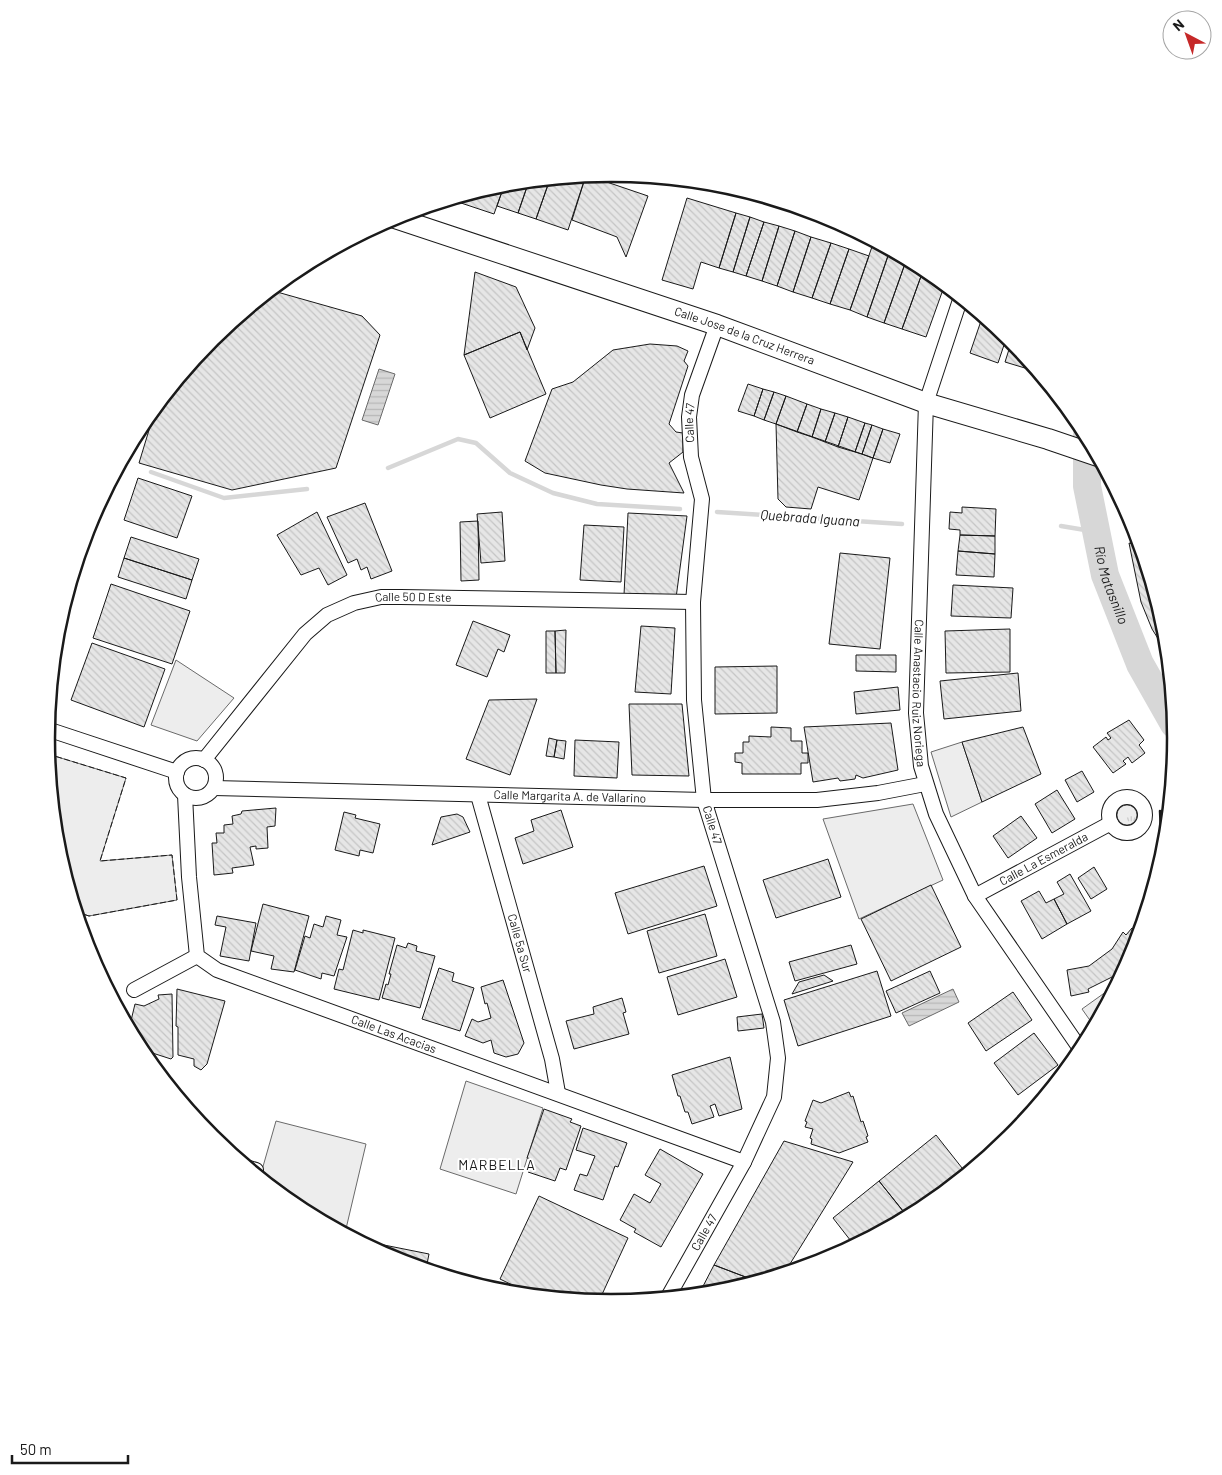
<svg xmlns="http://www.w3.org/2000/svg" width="1222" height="1475" font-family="Barlow,sans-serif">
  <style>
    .grass { fill: url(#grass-tufts); stroke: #6a6a6a }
    .built { fill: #ededed; stroke: #6a6a6a }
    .water { fill: url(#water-rules); stroke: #6a6a6a }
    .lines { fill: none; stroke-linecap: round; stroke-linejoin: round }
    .stream { stroke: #d7d7d7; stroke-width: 4.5 }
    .river { stroke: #d7d7d7; stroke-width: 28 }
    .building { fill: url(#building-back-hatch); stroke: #1a1a1a }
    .street-casing { stroke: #1a1a1a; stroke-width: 16 }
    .secondary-casing { stroke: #1a1a1a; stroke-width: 22 }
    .street { stroke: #fff; stroke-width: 14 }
    .secondary { stroke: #fff; stroke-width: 20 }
    .fence { stroke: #1a1a1a; stroke-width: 1; stroke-dasharray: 6 2.5; stroke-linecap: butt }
    .wall { stroke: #1a1a1a; stroke-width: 2.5 }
    .labels { text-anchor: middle; stroke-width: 4; stroke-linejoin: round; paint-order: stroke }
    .street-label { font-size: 12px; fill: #1a1a1a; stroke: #fff }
    .water-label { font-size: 14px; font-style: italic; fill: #1a1a1a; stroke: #fff }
    .neighbourhood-label { font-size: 14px; letter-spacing: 1px; fill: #1a1a1a; stroke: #fff }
    .rim { fill: none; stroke: #1a1a1a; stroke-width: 2.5 }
  </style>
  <defs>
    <pattern id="grass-tufts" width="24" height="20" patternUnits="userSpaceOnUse" patternTransform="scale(1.25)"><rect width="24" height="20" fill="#ededed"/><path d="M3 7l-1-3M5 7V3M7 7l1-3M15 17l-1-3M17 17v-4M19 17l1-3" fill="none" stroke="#cbcbcb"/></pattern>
    <pattern id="water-rules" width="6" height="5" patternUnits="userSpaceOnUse" patternTransform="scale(1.25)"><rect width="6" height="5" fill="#d7d7d7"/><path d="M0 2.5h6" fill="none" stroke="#b8b8b8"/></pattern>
    <pattern id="building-back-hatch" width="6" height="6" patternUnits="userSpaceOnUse" patternTransform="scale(1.25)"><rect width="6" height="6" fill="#e6e6e6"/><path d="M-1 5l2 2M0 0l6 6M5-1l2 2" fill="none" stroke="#c5c5c5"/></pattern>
  </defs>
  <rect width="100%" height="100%" fill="#fff"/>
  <path class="grass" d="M1117 815a10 10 0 1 1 20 0a10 10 0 1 1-20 0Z"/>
  <path class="built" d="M 176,660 L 234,698 L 197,741 L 151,725 Z
    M 962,742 L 982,802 L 951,817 L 931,752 Z
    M 48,754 L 126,778 L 100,861 L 172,855 L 177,900 L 89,916 L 77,912 L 57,847 Z
    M 913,804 L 943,880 L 859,919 L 823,819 Z
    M 1117,984 L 1094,1026 L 1082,1009 Z
    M 466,1081 L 543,1108 L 516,1194 L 440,1169 Z
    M 276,1121 L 366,1144 L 345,1233 L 297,1207 L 260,1177 Z"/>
  <path class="water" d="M 379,369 L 395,374 L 378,425 L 362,420 Z
    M 953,989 L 959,1002 L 909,1026 L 902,1013 Z"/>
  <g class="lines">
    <path class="stream" d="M 388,468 L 458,439 L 476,443 L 510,473 L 553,493 L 597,504 L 680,509
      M 151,472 L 224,498 L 307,489
      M 717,512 L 902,524
      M 1061,526 L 1097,532"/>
    <path class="river" id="s1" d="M 1087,436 L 1087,486 L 1105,575 L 1140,664 L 1174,724"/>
  </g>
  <path class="building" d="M 586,175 L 648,196 L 626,257 L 617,237 L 572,220 Z
    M 586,175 L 568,230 L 536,219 L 550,179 Z
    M 550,179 L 536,219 L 518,213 L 529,181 Z
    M 529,181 L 518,213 L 497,206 L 505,183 Z
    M 505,183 L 494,214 L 461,203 L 463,195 Z
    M 687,198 L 736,213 L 719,268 L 701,262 L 693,289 L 662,280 Z
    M 736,213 L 750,217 L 733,272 L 719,268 Z
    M 750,217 L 764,222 L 746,276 L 733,272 Z
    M 764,222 L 779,226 L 762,281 L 746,276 Z
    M 779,226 L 795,231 L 777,286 L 762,281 Z
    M 795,231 L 811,237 L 793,292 L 777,286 Z
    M 811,237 L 831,243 L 812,298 L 793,292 Z
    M 874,241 L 890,250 L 867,317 L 850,310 Z
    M 831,243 L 849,249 L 830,304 L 812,298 Z
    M 849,249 L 869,256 L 850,310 L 830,304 Z
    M 890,250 L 907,258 L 884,323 L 867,317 Z
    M 907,258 L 924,268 L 902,329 L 884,323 Z
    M 924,268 L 945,284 L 926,337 L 902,329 Z
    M 475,272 L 516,287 L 535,328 L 527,350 L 520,332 L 464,355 Z
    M 270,290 L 362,316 L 380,335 L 336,468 L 232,490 L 139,463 L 156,407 L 212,338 Z
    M 983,315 L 1007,336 L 998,363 L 970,353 Z
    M 520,332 L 546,394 L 490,418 L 464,355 Z
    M 1012,340 L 1038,372 L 1005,362 Z
    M 650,344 L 677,346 L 688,351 L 684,361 L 688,366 L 669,424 L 676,432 L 683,433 L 683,452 L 669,463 L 684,493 L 627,489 L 601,485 L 545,473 L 525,461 L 552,389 L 573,382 L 613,350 Z
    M 748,384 L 763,389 L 754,416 L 738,411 Z
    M 763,389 L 774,392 L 764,420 L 754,416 Z
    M 774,392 L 786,396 L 776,424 L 764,420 Z
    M 786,396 L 807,404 L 797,432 L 776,424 Z
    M 807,404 L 821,409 L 812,437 L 797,432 Z
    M 821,409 L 835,413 L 825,442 L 812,437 Z
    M 835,413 L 848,417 L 838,447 L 825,442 Z
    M 848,417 L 865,423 L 855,452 L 838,447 Z
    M 865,423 L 872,425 L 862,454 L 855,452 Z
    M 776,424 L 873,458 L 859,500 L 818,487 L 811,509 L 786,507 L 778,499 Z
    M 872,425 L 883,429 L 873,458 L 862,454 Z
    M 883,429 L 900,434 L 890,463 L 873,458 Z
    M 138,478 L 192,496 L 177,538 L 124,520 Z
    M 365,503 L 392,571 L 371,579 L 367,567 L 361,570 L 357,559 L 348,563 L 327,517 Z
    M 962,507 L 996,509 L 995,536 L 960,535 L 960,530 L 949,529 L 950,512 L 962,513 Z
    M 317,512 L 347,575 L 328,585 L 319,568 L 301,575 L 277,535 Z
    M 502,512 L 505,561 L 481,563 L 477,514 Z
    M 628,513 L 687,516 L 676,598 L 624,595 Z
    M 478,521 L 479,580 L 461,581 L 460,522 Z
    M 584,525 L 624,527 L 621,582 L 580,580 Z
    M 960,535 L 995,536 L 995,554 L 958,551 Z
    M 131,537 L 199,559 L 192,580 L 124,558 Z
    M 1129,543 L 1140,546 L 1165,628 L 1167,653 L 1152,629 L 1141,602 Z
    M 958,551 L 995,554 L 994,577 L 956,575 Z
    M 840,553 L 890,558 L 880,649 L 829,644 Z
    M 124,558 L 192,580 L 186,599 L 118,577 Z
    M 111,584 L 190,611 L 172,664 L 93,638 Z
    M 953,585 L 1013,588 L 1011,618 L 951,616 Z
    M 473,621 L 510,635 L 504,652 L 498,649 L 487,677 L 456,665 Z
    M 641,626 L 675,628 L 671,694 L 635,692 Z
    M 1010,629 L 1010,672 L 946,673 L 945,631 Z
    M 566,630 L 565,673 L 556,673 L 555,631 Z
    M 546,631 L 555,631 L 556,673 L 546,673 Z
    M 92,643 L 165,669 L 144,727 L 71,700 Z
    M 856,655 L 896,655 L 896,672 L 856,671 Z
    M 777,666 L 777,713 L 715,714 L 715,667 Z
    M 1018,673 L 1021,711 L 944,719 L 940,681 Z
    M 898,687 L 900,710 L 856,714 L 854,692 Z
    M 537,699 L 510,775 L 466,759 L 489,700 Z
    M 629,704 L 682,704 L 689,776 L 632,775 Z
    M 1129,720 L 1144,740 L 1139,745 L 1145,753 L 1132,763 L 1128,757 L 1123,761 L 1126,764 L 1113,773 L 1093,747 L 1106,737 L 1108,740 L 1111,738 L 1107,733 Z
    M 891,723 L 898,770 L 863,778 L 856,775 L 855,779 L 840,781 L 838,778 L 813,782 L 804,727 Z
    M 771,727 L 791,728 L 791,741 L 802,741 L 802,753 L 808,753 L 808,763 L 801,763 L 801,774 L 742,774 L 742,763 L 735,762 L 735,753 L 743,753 L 743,742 L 749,742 L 749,736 L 771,737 Z
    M 1023,727 L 1041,774 L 982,802 L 962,742 Z
    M 549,738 L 557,740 L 554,757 L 546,756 Z
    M 557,740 L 566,741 L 564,759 L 554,757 Z
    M 575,740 L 619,742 L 617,778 L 574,776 Z
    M 1082,771 L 1094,792 L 1077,802 L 1065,780 Z
    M 1057,790 L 1075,819 L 1052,833 L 1035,804 Z
    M 276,808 L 275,826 L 267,827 L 268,848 L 256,849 L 256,846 L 250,847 L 254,865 L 232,868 L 233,873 L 214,875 L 212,843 L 217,843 L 216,833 L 224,833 L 224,825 L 233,824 L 232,816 L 241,814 L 242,811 Z
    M 561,810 L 573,847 L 523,864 L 515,838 L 534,831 L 531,820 Z
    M 344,812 L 356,815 L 355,818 L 380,824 L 373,853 L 360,850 L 359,856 L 335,850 Z
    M 457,814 L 463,817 L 470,832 L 432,845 L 441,817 Z
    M 1021,816 L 1037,838 L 1008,858 L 993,836 Z
    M 828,859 L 841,897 L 776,918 L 763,880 Z
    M 704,866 L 717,906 L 628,934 L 615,893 Z
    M 1094,867 L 1107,889 L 1091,899 L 1078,878 Z
    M 1070,874 L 1091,911 L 1067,924 L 1054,899 L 1064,894 L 1057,882 Z
    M 931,885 L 961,947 L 891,981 L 861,919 Z
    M 1039,891 L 1046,903 L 1054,899 L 1067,924 L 1042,939 L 1021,901 Z
    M 263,904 L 309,916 L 294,972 L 271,969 L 274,956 L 251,951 Z
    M 705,914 L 717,956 L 659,973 L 647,931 Z
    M 217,916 L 256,923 L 249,961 L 220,956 L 226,927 L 215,925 Z
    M 326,916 L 341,920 L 337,935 L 347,937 L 334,976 L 322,973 L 321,979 L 295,970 L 305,936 L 310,938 L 314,924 L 323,927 Z
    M 1132,928 L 1138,936 L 1129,961 L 1112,977 L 1088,989 L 1089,992 L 1071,996 L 1067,970 L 1089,966 L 1112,949 L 1123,932 L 1126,935 Z
    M 353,930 L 363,933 L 363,930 L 395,938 L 379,1000 L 334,989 L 339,969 L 343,970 Z
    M 408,943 L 417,946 L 416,951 L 435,956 L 420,1008 L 382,998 L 386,984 L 388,985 L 391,974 L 389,974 L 397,945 L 406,948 Z
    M 851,945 L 857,964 L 795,981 L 789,962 Z
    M 725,959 L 737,997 L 678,1015 L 667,977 Z
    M 439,968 L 454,973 L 452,981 L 474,988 L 460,1031 L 422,1019 Z
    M 877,971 L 891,1016 L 798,1046 L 784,1000 Z
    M 930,971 L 940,993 L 896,1013 L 886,991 Z
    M 824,975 L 833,981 L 792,994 L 799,982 Z
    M 503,980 L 524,1043 L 518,1054 L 506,1057 L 494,1053 L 491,1040 L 483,1043 L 465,1036 L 472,1019 L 478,1022 L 491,1018 L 487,1003 L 485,1004 L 481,987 Z
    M 177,989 L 225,1001 L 207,1064 L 201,1070 L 194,1066 L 194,1059 L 178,1055 L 178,1027 L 176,1026 Z
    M 1013,992 L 1032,1020 L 986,1051 L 968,1023 Z
    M 172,994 L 173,1057 L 171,1059 L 140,1049 L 129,1029 L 135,1004 L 144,1006 L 159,999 L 158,995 Z
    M 622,998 L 626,1012 L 623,1013 L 629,1034 L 574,1049 L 566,1021 L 594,1014 L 593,1007 Z
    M 762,1014 L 764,1028 L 738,1031 L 737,1017 Z
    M 1034,1033 L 1058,1065 L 1018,1095 L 994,1063 Z
    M 730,1057 L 742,1109 L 719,1116 L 715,1104 L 710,1106 L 714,1117 L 692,1124 L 688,1112 L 685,1112 L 680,1096 L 678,1096 L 672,1075 Z
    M 849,1092 L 851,1097 L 853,1096 L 861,1122 L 863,1121 L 868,1136 L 866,1137 L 868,1142 L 839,1153 L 811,1144 L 812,1139 L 810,1138 L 813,1129 L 805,1127 L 807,1122 L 805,1121 L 813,1100 L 821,1103 Z
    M 544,1109 L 572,1119 L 570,1122 L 581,1126 L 566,1170 L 560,1168 L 555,1181 L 528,1172 L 532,1159 L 527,1158 Z
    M 583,1128 L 627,1143 L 618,1167 L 615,1166 L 603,1200 L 574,1190 L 580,1174 L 587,1176 L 595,1156 L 576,1150 Z
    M 936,1135 L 966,1173 L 925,1207 L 907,1216 L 879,1181 Z
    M 784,1141 L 853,1162 L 785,1272 L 756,1281 L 714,1265 Z
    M 660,1149 L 703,1174 L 661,1247 L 634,1232 L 636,1229 L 620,1220 L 634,1194 L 650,1203 L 661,1184 L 645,1175 Z
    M 879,1181 L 907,1216 L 854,1245 L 833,1218 Z
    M 539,1196 L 628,1238 L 599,1301 L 533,1295 L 500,1279 Z
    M 364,1241 L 429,1254 L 426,1269 L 395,1259 Z
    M 714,1265 L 756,1281 L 721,1291 L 699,1294 Z"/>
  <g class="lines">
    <defs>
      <g id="street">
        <path id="s2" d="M 961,297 L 926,403 L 916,713 L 921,766 L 936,814 L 975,896 L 1081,1050"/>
        <path d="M 47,729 L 177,772"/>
        <circle cx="196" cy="778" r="20"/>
        <path id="s3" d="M 204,760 L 305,634 L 327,615 L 354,603 L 381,597 L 401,597 L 693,602"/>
        <path id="s4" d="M 214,788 L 704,800 L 817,800 L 878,793 L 925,784"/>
        <path id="s5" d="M 185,795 L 189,877 L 197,956 L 217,970 L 744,1162"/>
        <path id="s6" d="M 478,795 L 552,1059 L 558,1093"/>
        <circle cx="1127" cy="815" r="18"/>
        <path id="s7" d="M 975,896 L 1111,823"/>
        <path d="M 134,990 L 197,956"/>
        <path d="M 249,1168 L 256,1170"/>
        <path id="s8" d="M 668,1297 L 744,1162 L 774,1097 L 778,1058 L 773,1022 L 704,800 L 694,700 L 693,602 L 702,499 L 691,457 L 689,417 L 692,395 L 717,325"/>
      </g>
      <g id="secondary">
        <path id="s9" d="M 392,217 L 717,325 L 926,403 L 1048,439 L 1098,456"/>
      </g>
    </defs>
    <use href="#street" class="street-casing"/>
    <use href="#secondary" class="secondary-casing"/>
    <use href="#street" class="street"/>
    <use href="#secondary" class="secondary"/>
    <path class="fence" d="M 48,754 L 126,778 L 100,861 L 172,855 L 177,900 L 89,916 L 77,912"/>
    <path class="wall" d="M 1160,811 L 1161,833"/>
  </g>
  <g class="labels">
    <g class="street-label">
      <text dy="4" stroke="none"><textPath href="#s9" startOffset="372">Calle Jose de la Cruz Herrera</textPath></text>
      <text dy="4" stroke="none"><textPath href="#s8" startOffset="914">Calle 47</textPath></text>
      <text dy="4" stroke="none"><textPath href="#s3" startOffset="280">Calle 50 D Este</textPath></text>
      <text dy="4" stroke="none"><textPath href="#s2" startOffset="402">Calle Anastacio Ruiz Noriega</textPath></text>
      <text dy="4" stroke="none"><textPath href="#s4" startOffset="356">Calle Margarita A. de Vallarino</textPath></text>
      <text transform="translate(712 825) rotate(73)" y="4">Calle 47</text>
      <text dy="4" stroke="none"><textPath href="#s7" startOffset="78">Calle La Esmeralda</textPath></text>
      <text dy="4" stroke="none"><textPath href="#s6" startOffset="154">Calle 5a Sur</textPath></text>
      <text dy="4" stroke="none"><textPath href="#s5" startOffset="374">Calle Las Acacias</textPath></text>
      <text dy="4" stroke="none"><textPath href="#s8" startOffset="74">Calle 47</textPath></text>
    </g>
    <g class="water-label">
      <text transform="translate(810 518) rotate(4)" y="5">Quebrada Iguana</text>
      <text dy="5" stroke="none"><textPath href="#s1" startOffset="152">Río Matasnillo</textPath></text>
    </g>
    <g class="neighbourhood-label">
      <text x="497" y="1170">MARBELLA</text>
    </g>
  </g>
  <path d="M0 0H1222V1475H0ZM55 738a556 556 0 1 1 1112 0a556 556 0 1 1-1112 0Z" fill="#fff" fill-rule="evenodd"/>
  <path class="rim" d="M55 738a556 556 0 1 1 1112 0a556 556 0 1 1-1112 0Z"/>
  <g transform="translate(1187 35) rotate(319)"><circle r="24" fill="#ffffff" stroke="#a3a3a3"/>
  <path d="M0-4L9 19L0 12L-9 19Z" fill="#c62828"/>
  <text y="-8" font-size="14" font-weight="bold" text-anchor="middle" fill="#1a1a1a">N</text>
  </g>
  <path d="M12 1455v8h116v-8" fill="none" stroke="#1a1a1a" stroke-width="2.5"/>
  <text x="20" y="1455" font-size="15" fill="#1a1a1a" stroke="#ffffff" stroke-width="4" paint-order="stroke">50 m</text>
</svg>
